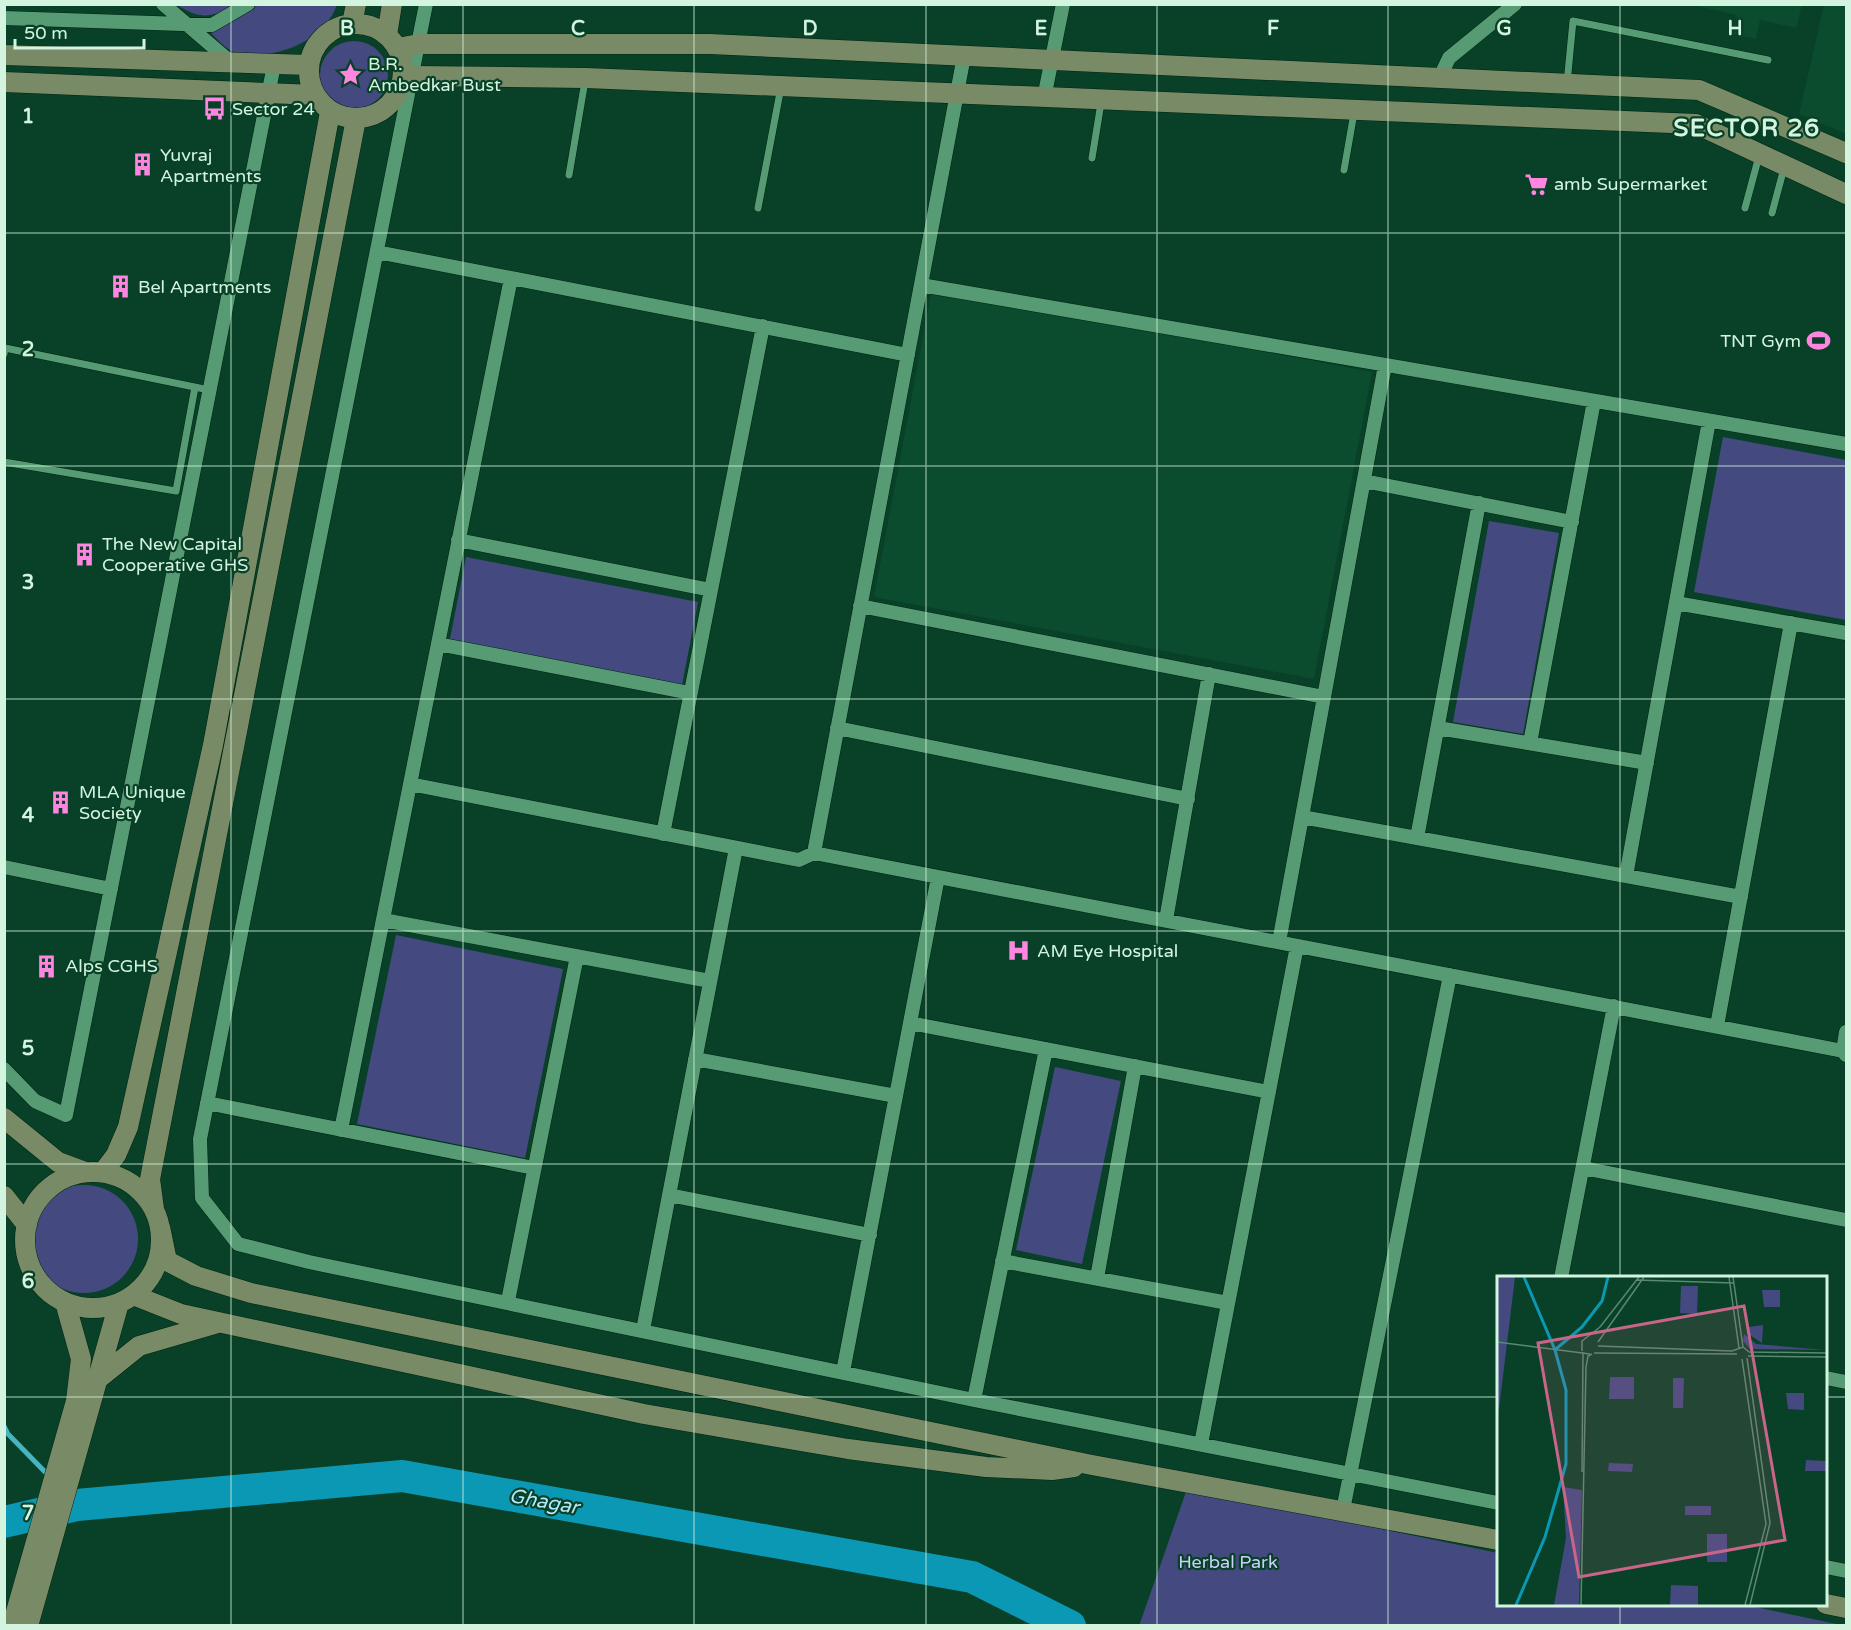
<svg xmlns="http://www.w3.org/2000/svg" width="1851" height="1630" font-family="'Varela Round',sans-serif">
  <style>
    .built { fill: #0a4c2d }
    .green { fill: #444a80 }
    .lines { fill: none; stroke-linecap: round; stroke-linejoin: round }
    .stream { stroke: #47b4c1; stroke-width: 5 }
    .river { stroke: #0b98b4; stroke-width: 32 }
    .lane-casing { stroke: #002513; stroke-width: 8 }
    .street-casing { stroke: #002513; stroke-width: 15 }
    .secondary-casing { stroke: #002513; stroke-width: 21 }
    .lane { stroke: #569b73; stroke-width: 7 }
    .street { stroke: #569b73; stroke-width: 14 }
    .secondary { stroke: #798a66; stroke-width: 20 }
    .grid { fill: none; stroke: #d3f5df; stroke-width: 1.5; stroke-opacity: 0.55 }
    .labels { text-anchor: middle; stroke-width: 4.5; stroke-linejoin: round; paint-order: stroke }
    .poi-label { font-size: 18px; fill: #d3f5df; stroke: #084127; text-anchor: start }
    .park-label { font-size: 18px; fill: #c9d1f9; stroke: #084127 }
    .water-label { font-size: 20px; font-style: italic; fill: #b6e9f8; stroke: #084127 }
    .district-label { font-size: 24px; font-weight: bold; letter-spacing: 1.5px; fill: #d3f5df; stroke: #084127 }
    .inset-river { fill: none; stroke: #0b98b4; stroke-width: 3 }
    .inset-road { fill: none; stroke: #598971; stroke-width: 1.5 }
    .view { fill: #c86589; fill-opacity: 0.15; stroke: #c86589; stroke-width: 3 }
    .inset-edge { fill: none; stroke: #d3f5df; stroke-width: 3 }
    .grid-label { font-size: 20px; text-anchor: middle; font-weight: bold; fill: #d3f5df; stroke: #084127; stroke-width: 4.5; stroke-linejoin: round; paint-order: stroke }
  </style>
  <rect width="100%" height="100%" fill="#084127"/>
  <path class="built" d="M 1692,5 L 1802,5 L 1796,28 L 1760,20 L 1756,39 L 1733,34 L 1737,15 Z
    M 1824,5 L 1846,5 L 1846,134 L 1799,114 Z
    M 932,289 L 1372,372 L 1314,679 L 874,597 Z"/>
  <path class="green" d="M 177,5 L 234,5 C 210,19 200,19 177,5 Z
    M 258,5 L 337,5 C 324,41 278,59 241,54 C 229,53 219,41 211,33 Z
    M320 75a34 34 0 1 1 68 0a34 34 0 1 1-68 0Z
    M 1723,437 L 1846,460 L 1846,620 L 1694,592 Z
    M 1489,521 L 1559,533 L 1523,734 L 1453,722 Z
    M 466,557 L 698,602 L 682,685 L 450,639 Z
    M 396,935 L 563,969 L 525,1158 L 357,1124 Z
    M 1055,1067 L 1121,1081 L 1082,1264 L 1016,1250 Z
    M30 1239a54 54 0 1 1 108 0a54 54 0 1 1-108 0Z
    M 1187,1489 L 1498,1553 L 1498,1604 L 1746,1605 L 1846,1626 L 1139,1626 Z"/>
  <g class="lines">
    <path class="stream" d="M 4,1426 L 8,1434 L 49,1476"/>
    <path class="river" d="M 4,1522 L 77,1505 L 402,1476 L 972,1577 L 1070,1626"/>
    <defs>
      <path id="lane" d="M 1567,83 L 1573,21 L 1768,60
        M 1092,158 L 1101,103
        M 1344,170 L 1354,113
        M 569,175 L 585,81
        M 758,208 L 781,87
        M 1745,208 L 1759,156
        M 1772,213 L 1784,168
        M 4,354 L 5,348 L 209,390
        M 4,462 L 176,491 L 195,387"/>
      <path id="street" d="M 163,4 L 233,64
        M 426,4 L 200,1139 L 202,1198 L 238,1244 L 309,1262 L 974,1400 L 1498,1503
        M 4,18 L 212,25 L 248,4
        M 1440,77 L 1449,58 L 1515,4
        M 1044,98 L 1063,4
        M 377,252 L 908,355
        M 921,285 L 1846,444
        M 1364,481 L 1572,522
        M 458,540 L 711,590
        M 1676,603 L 1846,633
        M 860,606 L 1324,697
        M 438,644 L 690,693
        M 837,728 L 1188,799
        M 1438,728 L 1647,763
        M 1530,743 L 1594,401
        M 410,784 L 799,860 L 814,853 L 1843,1051 L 1846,1055
        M 1302,817 L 1741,897
        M 663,834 L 763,326
        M 1417,838 L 1479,503
        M 814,853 L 964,56
        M 4,867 L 111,889
        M 1626,876 L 1709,421
        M 383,920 L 710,981
        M 1166,920 L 1209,674
        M 1279,942 L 1385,365
        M 910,1023 L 1269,1092
        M 1717,1026 L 1791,623
        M 1843,1051 L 1846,1032
        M 695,1059 L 896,1096
        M 4,1069 L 35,1101 L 66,1115 L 274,65
        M 207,1103 L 534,1168
        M 341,1130 L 511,278
        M 1583,1168 L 1846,1220
        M 669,1195 L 870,1235
        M 1002,1261 L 1228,1303
        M 1097,1278 L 1135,1066
        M 1561,1278 L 1614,1006
        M 508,1301 L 577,956
        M 643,1330 L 736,848
        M 843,1372 L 938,877
        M 1826,1378 L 1846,1382
        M 974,1400 L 1046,1049
        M 1201,1444 L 1297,946
        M 1343,1510 L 1450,975
        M 1826,1567 L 1846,1571"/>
      <path id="secondary" d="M309 71a47 47 0 1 1 94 0a47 47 0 1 1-94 0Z
        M 352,24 L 356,4
        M 387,35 L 392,4
        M 398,48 L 419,44 L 710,44 L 1699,90 L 1846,153
        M 4,55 L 309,65
        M 4,82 L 315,95
        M 402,83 L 414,76 L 586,78 L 1696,124 L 1846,194
        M 4,1118 L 58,1162 L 85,1172
        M 103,1172 L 116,1155 L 128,1127 L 213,745 L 330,112
        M25 1240a68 68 0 1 1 136 0a68 68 0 1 1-136 0Z
        M 4,1196 L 27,1225
        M 154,1209 L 150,1179 L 356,119
        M 160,1227 L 167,1261 L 196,1276 L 251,1293 L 1092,1465 L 1498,1540
        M 133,1295 L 181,1314 L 644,1414 L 848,1449 L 986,1467 L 1052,1470 L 1074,1467
        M 98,1379 L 139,1346 L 218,1323
        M 1826,1604 L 1846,1608
        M 12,1626 L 76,1401 L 81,1359 L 65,1302
        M 28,1626 L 119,1303"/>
    </defs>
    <use href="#lane" class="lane-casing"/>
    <use href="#street" class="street-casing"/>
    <use href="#secondary" class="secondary-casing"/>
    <use href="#lane" class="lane"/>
    <use href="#street" class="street"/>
    <use href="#secondary" class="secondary"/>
  </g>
  <path class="grid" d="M 231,4 L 231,1626M 463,4 L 463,1626M 694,4 L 694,1626M 926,4 L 926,1626M 1157,4 L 1157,1626M 1388,4 L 1388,1626M 1620,4 L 1620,1278M 4,233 L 1846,233M 4,466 L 1846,466M 4,699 L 1846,699M 4,931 L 1846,931M 4,1164 L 1846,1164M 4,1397 L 1498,1397M 1826,1397 L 1846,1397M 1620,1604 L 1620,1626"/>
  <defs>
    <symbol id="sight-bare" viewBox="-9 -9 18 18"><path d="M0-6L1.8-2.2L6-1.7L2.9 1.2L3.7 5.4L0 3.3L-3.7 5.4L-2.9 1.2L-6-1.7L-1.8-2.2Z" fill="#fe86e1" stroke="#084127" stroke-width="2.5" paint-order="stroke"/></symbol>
    <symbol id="bus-bare" viewBox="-9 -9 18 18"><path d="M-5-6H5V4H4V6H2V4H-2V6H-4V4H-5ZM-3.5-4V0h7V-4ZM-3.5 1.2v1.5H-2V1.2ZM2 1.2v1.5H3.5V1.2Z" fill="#fe86e1" stroke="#084127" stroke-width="2.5" paint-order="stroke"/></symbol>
    <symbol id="building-bare" viewBox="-9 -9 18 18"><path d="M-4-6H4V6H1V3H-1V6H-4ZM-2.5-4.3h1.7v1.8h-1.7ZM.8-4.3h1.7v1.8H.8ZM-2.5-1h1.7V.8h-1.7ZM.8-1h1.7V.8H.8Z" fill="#fe86e1" stroke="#084127" stroke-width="2.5" paint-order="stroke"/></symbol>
    <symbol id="supermarket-bare" viewBox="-9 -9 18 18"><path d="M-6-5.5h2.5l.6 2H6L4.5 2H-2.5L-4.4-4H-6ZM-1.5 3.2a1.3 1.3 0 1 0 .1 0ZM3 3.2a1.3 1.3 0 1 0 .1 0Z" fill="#fe86e1" stroke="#084127" stroke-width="2.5" paint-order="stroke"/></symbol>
    <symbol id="stadium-bare" viewBox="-9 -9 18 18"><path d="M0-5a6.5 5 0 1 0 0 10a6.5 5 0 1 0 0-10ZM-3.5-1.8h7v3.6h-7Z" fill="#fe86e1" stroke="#084127" stroke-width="2.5" paint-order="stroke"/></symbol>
    <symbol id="hospital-bare" viewBox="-9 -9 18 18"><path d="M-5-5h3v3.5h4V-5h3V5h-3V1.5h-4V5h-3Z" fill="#fe86e1" stroke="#084127" stroke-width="2.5" paint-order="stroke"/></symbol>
  </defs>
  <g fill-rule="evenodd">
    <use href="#sight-bare" x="334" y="58" width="33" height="33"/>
    <use href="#bus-bare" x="198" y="92" width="33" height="33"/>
    <use href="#building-bare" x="126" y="148" width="33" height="33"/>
    <use href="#supermarket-bare" x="1520" y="168" width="33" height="33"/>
    <use href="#building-bare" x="104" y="270" width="33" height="33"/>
    <use href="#stadium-bare" x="1802" y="324" width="33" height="33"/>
    <use href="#building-bare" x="68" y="538" width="33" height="33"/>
    <use href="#building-bare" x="44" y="786" width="33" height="33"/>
    <use href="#hospital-bare" x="1002" y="934" width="33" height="33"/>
    <use href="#building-bare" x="30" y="950" width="33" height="33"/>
  </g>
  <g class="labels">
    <g class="poi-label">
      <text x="368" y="70">B.R.<tspan x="368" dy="21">Ambedkar Bust</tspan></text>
      <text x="232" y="115">Sector 24</text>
      <text x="160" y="161">Yuvraj<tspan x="160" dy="21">Apartments</tspan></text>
      <text x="1554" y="190">amb Supermarket</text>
      <text x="138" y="293">Bel Apartments</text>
      <text x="1801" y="347" text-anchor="end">TNT Gym</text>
      <text x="102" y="550">The New Capital<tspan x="102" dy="21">Cooperative GHS</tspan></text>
      <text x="79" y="798">MLA Unique<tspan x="79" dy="21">Society</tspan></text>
      <text x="1037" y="957">AM Eye Hospital</text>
      <text x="65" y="972">Alps CGHS</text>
    </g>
    <g class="park-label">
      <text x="1228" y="1568">Herbal Park</text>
    </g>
    <g class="water-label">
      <text transform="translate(544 1501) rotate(10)" y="7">Ghagar</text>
    </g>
    <g class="district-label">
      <text x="1747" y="136">SECTOR 26</text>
    </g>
  </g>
  <g transform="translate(1497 1276)">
    <rect width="330" height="330" fill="#084127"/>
    <path d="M 0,1 L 18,1 L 2,133 L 0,133 ZM 184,10 L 201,10 L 200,38 L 183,37 ZM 265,14 L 283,14 L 283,31 L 267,31 ZM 266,49 L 265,67 L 250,57 L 252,51 ZM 247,58 L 259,68 L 328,74 L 253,73 L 246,65 ZM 113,101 L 137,101 L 137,123 L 112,123 ZM 176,102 L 187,102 L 186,132 L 176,132 ZM 289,117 L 307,117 L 307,134 L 291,133 ZM 309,184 L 330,185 L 330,195 L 308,195 ZM 112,187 L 136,188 L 135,196 L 111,195 ZM 66,211 L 85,214 L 82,329 L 57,329 L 69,262 ZM 188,230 L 214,230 L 214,239 L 188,239 ZM 210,258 L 230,258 L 230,286 L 210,286 ZM 174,309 L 201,310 L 201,329 L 173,329 Z" fill="#444a80"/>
    <path class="inset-river" d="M 59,73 L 85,51 L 105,25 L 111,1M 19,329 L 48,261 L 69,188 L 69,114 L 58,74 L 27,1"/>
    <path class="inset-road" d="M 232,1 L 242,72M 236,1 L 246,71M 139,4 L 237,7M 0,66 L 93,78M 101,66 L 147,1M 101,70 L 235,75 L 246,71 L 252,76M 85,75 L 85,65 L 103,51 L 142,1M 252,76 L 330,77M 97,77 L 240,78M 251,80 L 330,81M 250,82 L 273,247 L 253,329M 245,83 L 269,248 L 248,329M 85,196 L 86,76M 84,329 L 89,91 L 91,80 L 95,78"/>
    <path class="view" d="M 247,30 L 288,264 L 82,301 L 41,67 Z"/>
    <rect width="330" height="330" class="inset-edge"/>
  </g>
  <g class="grid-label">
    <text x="347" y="35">B</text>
    <text x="578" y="35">C</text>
    <text x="810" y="35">D</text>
    <text x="1041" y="35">E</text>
    <text x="1273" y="35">F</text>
    <text x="1504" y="35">G</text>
    <text x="1735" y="35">H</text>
    <text x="28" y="123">1</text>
    <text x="28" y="356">2</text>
    <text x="28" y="589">3</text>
    <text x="28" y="822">4</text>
    <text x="28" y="1055">5</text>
    <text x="28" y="1288">6</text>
    <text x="28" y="1520">7</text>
  </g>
  <rect width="1851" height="1630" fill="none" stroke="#d3f5df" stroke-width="12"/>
  <path d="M15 39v9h129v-9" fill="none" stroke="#d3f5df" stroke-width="3"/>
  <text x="24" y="39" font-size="18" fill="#d3f5df" stroke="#084127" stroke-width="4.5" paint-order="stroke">50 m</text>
</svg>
